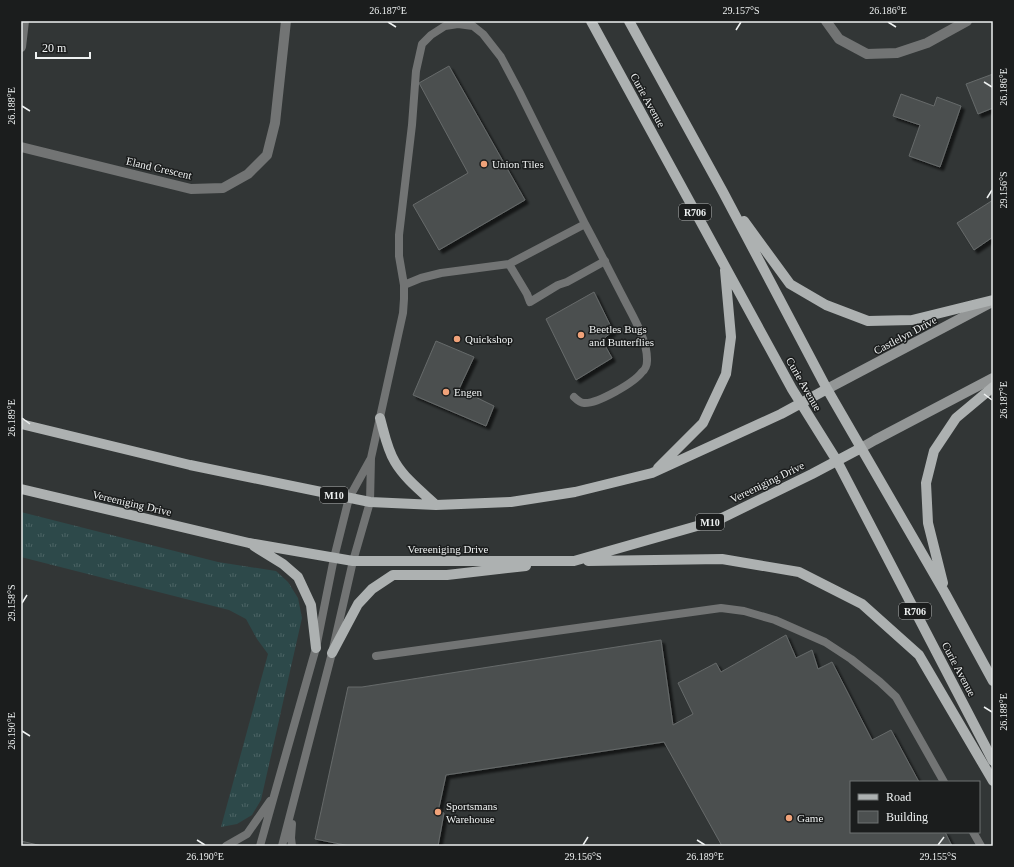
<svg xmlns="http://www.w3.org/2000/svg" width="1014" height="867" font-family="'Times New Roman',serif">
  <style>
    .grass { fill: url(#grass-tufts) }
    .building { fill: #4c5050; stroke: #666a6a; filter: url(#shadow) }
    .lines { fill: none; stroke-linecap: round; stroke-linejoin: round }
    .lane { stroke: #727474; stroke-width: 8 }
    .street { stroke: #727474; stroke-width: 10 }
    .secondary { stroke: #939696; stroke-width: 10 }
    .primary { stroke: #adb1b1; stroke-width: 10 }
    .ticks { fill: none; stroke: #eef1f1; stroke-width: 1.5 }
    .poi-dot { fill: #f0a279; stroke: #1b1d1d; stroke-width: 1.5 }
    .labels { text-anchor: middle; stroke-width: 3; stroke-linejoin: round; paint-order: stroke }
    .shield { fill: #1b1d1d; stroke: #afb1b1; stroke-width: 1 }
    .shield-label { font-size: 10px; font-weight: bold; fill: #eef1f1 }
    .street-label { font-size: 11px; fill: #eef1f1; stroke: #1b1d1d }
    .poi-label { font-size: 11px; fill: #eef1f1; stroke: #1b1d1d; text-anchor: start }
    .neatline { fill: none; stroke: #eef1f1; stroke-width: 1.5 }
    .ticks-label { font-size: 10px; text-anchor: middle; fill: #eef1f1 }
  </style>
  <defs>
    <pattern id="grass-tufts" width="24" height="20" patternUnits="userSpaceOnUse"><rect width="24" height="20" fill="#2d494a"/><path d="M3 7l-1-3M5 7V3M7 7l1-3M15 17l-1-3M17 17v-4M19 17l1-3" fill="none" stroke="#4c6465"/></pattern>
    <filter id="shadow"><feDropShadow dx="3.5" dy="3.5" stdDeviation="1" flood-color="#0009"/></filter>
  </defs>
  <rect width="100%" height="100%" fill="#323636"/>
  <path class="grass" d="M 21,512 L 218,562 L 276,571 L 288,582 L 298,598 L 302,618 L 261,800 L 252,815 L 237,824 L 221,827 L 268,654 L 257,639 L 246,619 L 229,610 L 21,557 Z"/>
  <path class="building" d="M 449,66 L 525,200 L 439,250 L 413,205 L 468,173 L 419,83 Z
    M 993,74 L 993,108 L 978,114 L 966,84 Z
    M 901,94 L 934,106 L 937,97 L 961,106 L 940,167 L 909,156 L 920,125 L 893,116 Z
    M 993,200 L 993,237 L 974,250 L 957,223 Z
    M 594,292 L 613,331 L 602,340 L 612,358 L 576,380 L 546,319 Z
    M 436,341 L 474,357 L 459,389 L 494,406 L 486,426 L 413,395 Z
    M 786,635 L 796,658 L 812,650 L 818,669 L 832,662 L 872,740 L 891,730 L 919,782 L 851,782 L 851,832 L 945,832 L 952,846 L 722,846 L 664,742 L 446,775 L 438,812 L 444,813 L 438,846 L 350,846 L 315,839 L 348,687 L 362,687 L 661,640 L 673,725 L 693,714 L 678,683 L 716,663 L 721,672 Z
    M 21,841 L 42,846 L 21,846 Z"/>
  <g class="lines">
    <path class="lane" d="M 404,285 L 421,278 L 441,273 L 509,264
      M 574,397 C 577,400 580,403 584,403 C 597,404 634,383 642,372 C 645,370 647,365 647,361 C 648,340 632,315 623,297 C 610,272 598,248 585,224 L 509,264 L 527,294 L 530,302 L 558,285 L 567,282 L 605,261
      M 376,656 L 721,608 L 744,611 L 775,620 L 825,642 L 851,659 L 880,682 L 896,697 L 944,782
      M 292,824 L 291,838 L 292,846
      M 973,832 L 981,846
      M 226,846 L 247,834 L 270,801
      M 260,846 L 274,796 L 316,648 L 334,558 L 349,498 L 370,460
      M 282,846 L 332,653 L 353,561 L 370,502 L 371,458 L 403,313 L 404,299 L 404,285 L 399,256 L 399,235 L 412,125 L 416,71 L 422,44 L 431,35 L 445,26 L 458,24 L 473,26 L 483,34 L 501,57 L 519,91 L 585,224"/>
    <path class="street" d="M 826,21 L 839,39 L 867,54 L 897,53 L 927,43 L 967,21
      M 21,47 L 24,21
      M 21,147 L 191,189 L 223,188 L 248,174 L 267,155 L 275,123 L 286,21"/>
    <path class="secondary" d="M 827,389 L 990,303
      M 861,448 L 875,440 L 993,378"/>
    <path class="primary" d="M 591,21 L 792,389 L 837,461 L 993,761
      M 629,21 L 723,192 L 827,389 L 945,593 L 993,681
      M 744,221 L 790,284 L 826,305 L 868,321 L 912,320 L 993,300
      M 380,418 C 384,432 387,449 395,462 C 405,479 422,492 436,505
      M 21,424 L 190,465 L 370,502 L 436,505 L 511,502 L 575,492 L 652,473 L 781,414 L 827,389
      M 658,468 L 703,423 L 726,374 L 731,337 L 725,270
      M 21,489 L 249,543 L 353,561 L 574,561 L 718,520 L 812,474 L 861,448
      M 254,546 L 283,564 L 298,577 L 311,605 L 316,648
      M 588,561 L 722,559 L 799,572 L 862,604 L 919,655 L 993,781
      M 943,583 L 928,523 L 926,483 L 934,451 L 956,418 L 993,387
      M 332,653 L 358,604 L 372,589 L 393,575 L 447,575 L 526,566"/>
  </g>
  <path class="ticks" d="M 388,22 L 396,27M 888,22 L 896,27M 736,30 L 741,22M 984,82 L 992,87M 22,106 L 30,111M 987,198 L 992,190M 984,394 L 992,400M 22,418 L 30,424M 22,603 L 27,595M 984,707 L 992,712M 22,731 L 30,736M 197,840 L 205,845M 697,840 L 705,845M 583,845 L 588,837M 938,845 L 944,837"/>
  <g class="poi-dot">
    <circle cx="484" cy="164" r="4"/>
    <circle cx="581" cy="335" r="4"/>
    <circle cx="457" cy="339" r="4"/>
    <circle cx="446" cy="392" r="4"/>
    <circle cx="438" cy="812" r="4"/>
    <circle cx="789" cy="818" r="4"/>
  </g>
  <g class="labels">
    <g class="shield">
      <rect x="679" y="204" width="32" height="16" rx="3"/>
      <rect x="320" y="487" width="28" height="16" rx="3"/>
      <rect x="696" y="514" width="28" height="16" rx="3"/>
      <rect x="899" y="603" width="32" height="16" rx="3"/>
    </g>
    <g class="shield-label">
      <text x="695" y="216">R706</text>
      <text x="334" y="499">M10</text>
      <text x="710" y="526">M10</text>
      <text x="915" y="615">R706</text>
    </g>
    <g class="street-label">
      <text transform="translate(648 100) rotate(61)" y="4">Curie Avenue</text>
      <text transform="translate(159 168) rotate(13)" y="4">Eland Crescent</text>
      <text transform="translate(905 335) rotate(-28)" y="4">Castlelyn Drive</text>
      <text transform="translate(804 384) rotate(60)" y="4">Curie Avenue</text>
      <text transform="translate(767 482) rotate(-26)" y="4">Vereeniging Drive</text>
      <text transform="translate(132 503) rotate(13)" y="4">Vereeniging Drive</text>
      <text x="448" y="553">Vereeniging Drive</text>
      <text transform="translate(959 669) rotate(62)" y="4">Curie Avenue</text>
    </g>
    <g class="poi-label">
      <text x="492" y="168">Union Tiles</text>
      <text x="589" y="333">Beetles Bugs<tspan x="589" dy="13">and Butterflies</tspan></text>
      <text x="465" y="343">Quickshop</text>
      <text x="454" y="396">Engen</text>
      <text x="446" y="810">Sportsmans<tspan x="446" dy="13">Warehouse</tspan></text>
      <text x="797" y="822">Game</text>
    </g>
  </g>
  <rect width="1014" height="867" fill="none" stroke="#1b1d1d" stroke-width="44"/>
  <rect x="850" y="781" width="130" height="52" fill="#1b1d1d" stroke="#6f7272"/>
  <rect x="858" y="794" width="20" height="6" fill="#adb1b1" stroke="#6f7272"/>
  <text x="886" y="801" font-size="12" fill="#eef1f1">Road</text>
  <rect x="858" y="811" width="20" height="12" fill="#4c5050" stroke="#6f7272"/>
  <text x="886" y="821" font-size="12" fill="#eef1f1">Building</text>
  <path d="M36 52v6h54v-6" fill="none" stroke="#eef1f1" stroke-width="2"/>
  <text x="42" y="52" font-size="12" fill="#eef1f1" stroke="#1b1d1d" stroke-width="3" paint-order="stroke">20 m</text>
  <rect x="22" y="22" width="970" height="823" class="neatline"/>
  <g class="ticks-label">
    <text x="388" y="14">26.187°E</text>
    <text x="741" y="14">29.157°S</text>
    <text x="888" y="14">26.186°E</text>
    <text transform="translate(1003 87) rotate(-90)" y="4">26.186°E</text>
    <text transform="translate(11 106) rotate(-90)" y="4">26.188°E</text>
    <text transform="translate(1003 190) rotate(-90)" y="4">29.156°S</text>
    <text transform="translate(1003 400) rotate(-90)" y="4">26.187°E</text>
    <text transform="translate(11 418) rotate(-90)" y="4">26.189°E</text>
    <text transform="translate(11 603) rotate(-90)" y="4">29.158°S</text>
    <text transform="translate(1003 712) rotate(-90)" y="4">26.188°E</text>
    <text transform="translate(11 731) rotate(-90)" y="4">26.190°E</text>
    <text x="205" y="860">26.190°E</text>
    <text x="583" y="860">29.156°S</text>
    <text x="705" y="860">26.189°E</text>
    <text x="938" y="860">29.155°S</text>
  </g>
</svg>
